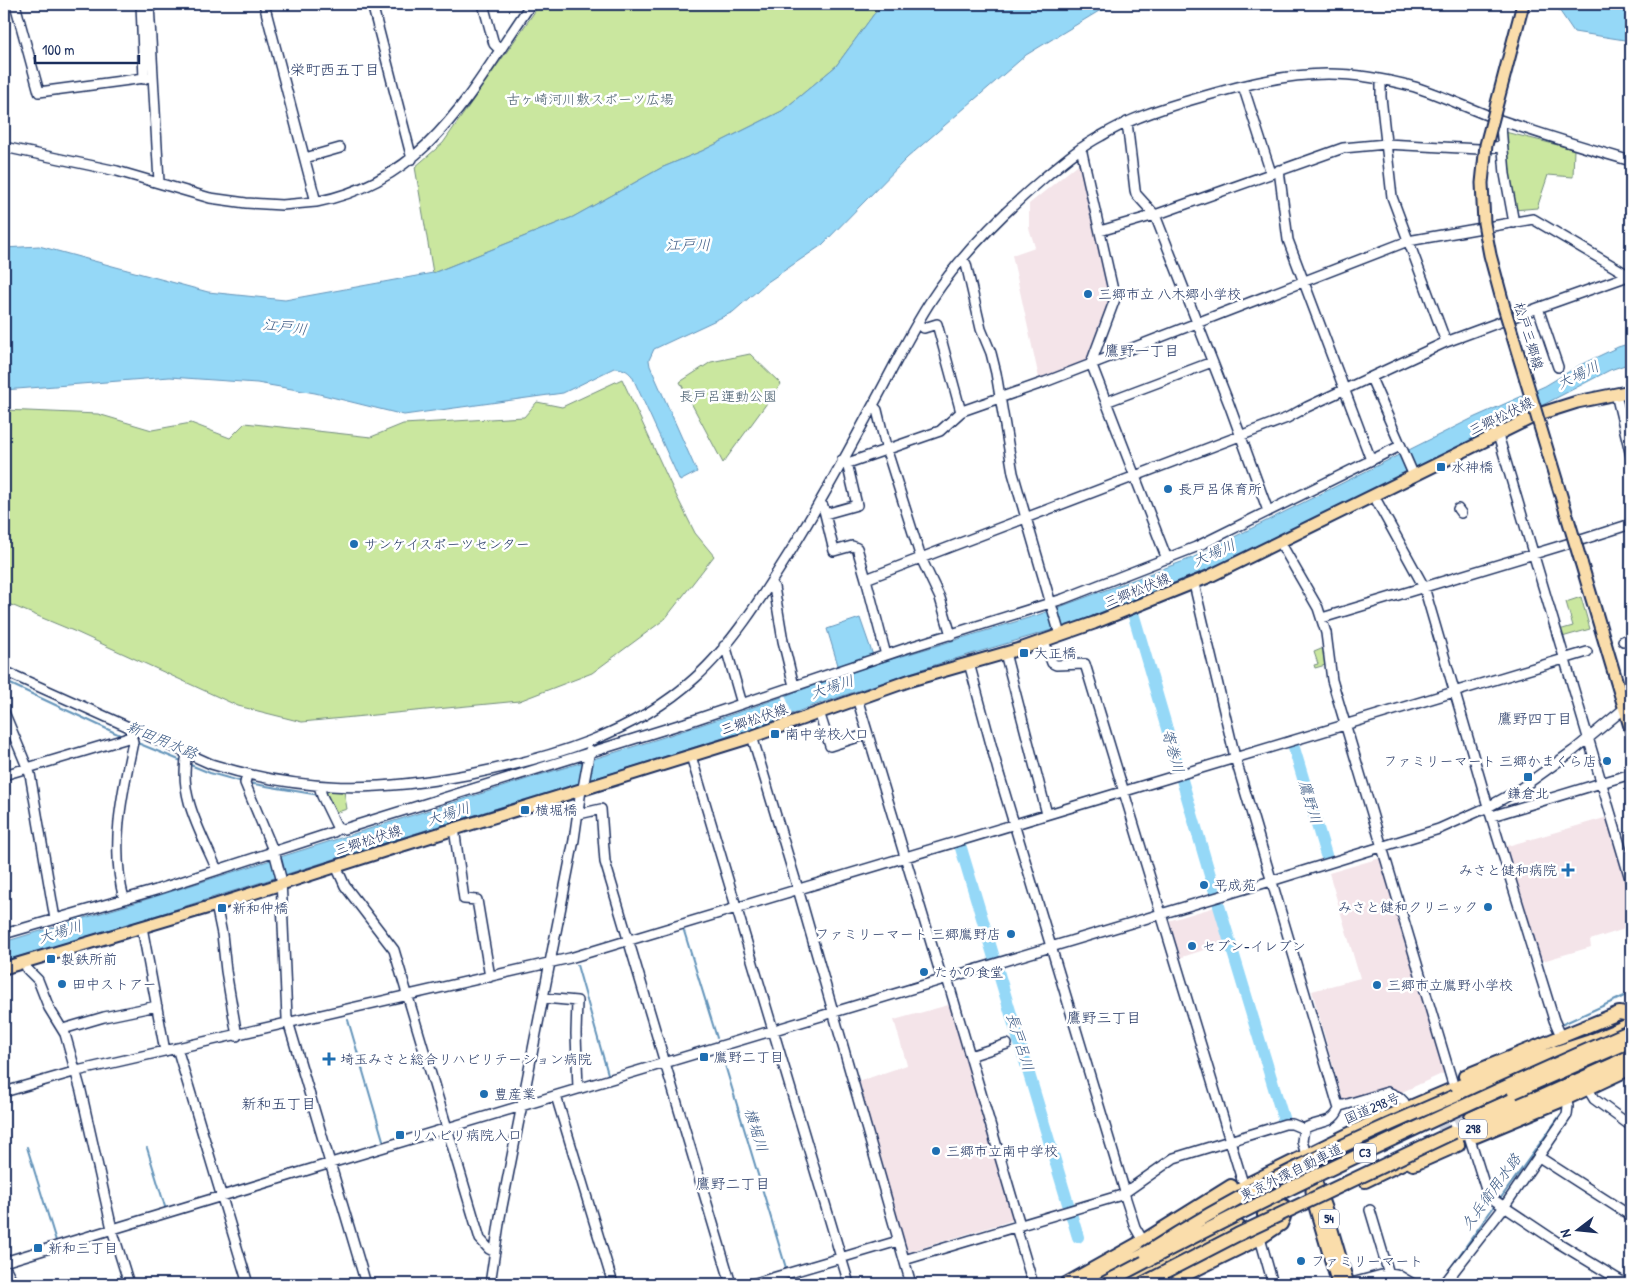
<svg xmlns="http://www.w3.org/2000/svg" width="1635" height="1288" font-family="'Patrick Hand','Klee One',sans-serif">
  <style>
    .built { fill: #f4e4e9 }
    .green { fill: #cae79f; stroke: #728b7e }
    .water { fill: #95d8f7; stroke: #6494ba }
    .pier { fill: #fff }
    .lines { fill: none; stroke-linecap: round; stroke-linejoin: round }
    .stream { stroke: #6494ba; stroke-width: 2 }
    .river { stroke: #95d8f7; stroke-width: 12 }
    .highway-tunnel { stroke: #d1d5df; stroke-width: 12; stroke-dasharray: 12 6; stroke-linecap: butt }
    .minor-casing { stroke: #1b2f5e; stroke-width: 12 }
    .major-casing { stroke: #1b2f5e; stroke-width: 15 }
    .highway-casing { stroke: #1b2f5e; stroke-width: 16 }
    .minor { stroke: #fff; stroke-width: 9 }
    .major { stroke: #faddab; stroke-width: 11 }
    .highway { stroke: #faddab; stroke-width: 12 }
    .major-bridge-casing { stroke: #1b2f5e; stroke-width: 15; stroke-linecap: butt }
    .highway-bridge-casing { stroke: #1b2f5e; stroke-width: 16; stroke-linecap: butt }
    .major-bridge { stroke: #faddab; stroke-width: 11 }
    .highway-bridge { stroke: #faddab; stroke-width: 12 }
    .poi-dot { fill: #1f6fb2; stroke: #fff; stroke-width: 2 }
    .labels { text-anchor: middle; stroke-width: 5; stroke-linejoin: round; paint-order: stroke }
    .shield { fill: #fff; stroke: #5f6d8e; stroke-width: 1 }
    .shield-label { font-size: 12px; font-weight: bold; fill: #1b2f5e }
    .park-label { font-size: 14px; fill: #475d6e; stroke: #fff }
    .poi-label { font-size: 14px; fill: #1b2f5e; stroke: #fff; text-anchor: start }
    .street-label { font-size: 14px; fill: #1b2f5e; stroke: #fff }
    .neighbourhood-label { font-size: 15px; fill: #1b2f5e; stroke: #fff }
    .water-label { font-size: 15px; font-style: italic; fill: #3a5984; stroke: #fff }
  </style>
  <rect width="100%" height="100%" fill="#fff"/>
  <filter id="ink" filterUnits="userSpaceOnUse"><feTurbulence type="fractalNoise" baseFrequency=".02" numOctaves="2"/><feDisplacementMap in="SourceGraphic" scale="10" xChannelSelector="R" yChannelSelector="G"/><feConvolveMatrix kernelMatrix="1 2 1 2 8 2 1 2 1" color-interpolation-filters="sRGB"/></filter>
  <g filter="url(#ink)">
    <path class="built" d="M 1082,161 L 1110,296 L 1088,360 L 1039,378 L 1012,255 L 1035,247 L 1029,228 L 1029,204 Z
      M 1608,817 L 1631,892 L 1631,927 L 1590,940 L 1591,947 L 1539,962 L 1504,847 Z
      M 1380,858 L 1409,956 L 1446,1072 L 1400,1093 L 1343,1101 L 1312,991 L 1360,978 L 1329,873 Z
      M 1215,907 L 1226,943 L 1179,958 L 1168,921 Z
      M 952,1004 L 1013,1220 L 908,1252 L 857,1082 L 907,1065 L 894,1020 Z"/>
    <path class="green" d="M 540,4 L 885,4 L 874,14 L 836,66 L 782,111 L 702,151 L 661,168 L 573,217 L 433,273 L 415,167 L 443,143 Z
      M 1505,132 L 1574,149 L 1573,177 L 1548,175 L 1537,208 L 1514,210 Z
      M 750,354 L 781,384 L 723,463 L 680,382 L 711,362 Z
      M 622,379 L 672,487 L 695,533 L 714,556 L 665,619 L 592,673 L 519,701 L 302,722 L 238,706 L 76,632 L 4,602 L 4,410 L 98,414 L 152,430 L 191,423 L 230,438 L 245,423 L 371,437 L 403,424 L 524,417 L 537,402 L 562,407 Z
      M 1581,597 L 1590,629 L 1562,637 L 1559,630 L 1573,626 L 1566,602 Z
      M 1326,647 L 1329,664 L 1315,668 L 1314,665 L 1318,664 L 1314,652 Z
      M 323,789 L 344,791 L 347,809 L 334,813 Z"/>
    <path class="water" d="M 885,4 L 1124,4 L 1099,11 L 1026,55 L 907,158 L 822,245 L 766,283 L 733,312 L 654,349 L 649,360 L 650,366 L 697,472 L 680,481 L 632,376 C 627,370 622,368 614,368 L 563,393 L 404,415 L 315,393 L 257,383 L 170,377 L 4,390 L 4,248 L 39,246 L 208,292 L 285,300 L 433,273 L 573,217 L 661,168 L 702,151 L 782,111 L 836,66 L 874,14 Z
      M 1555,4 L 1631,4 L 1631,41 L 1574,32 Z
      M 1631,343 L 1631,363 L 1610,370 L 1516,419 L 1233,559 L 1075,623 L 928,667 L 807,708 L 752,729 L 622,770 L 442,825 L 129,924 L 4,961 L 4,942 L 138,902 L 540,775 C 642,745 742,713 841,675 L 827,629 L 860,618 L 876,664 L 1038,615 L 1192,558 L 1475,417 L 1545,386 L 1580,365 L 1618,347 Z"/>
    <path class="pier" d="M 785,694 L 792,715 L 788,716 L 781,695 Z"/>
    <g class="lines">
      <path class="stream" d="M 4,681 L 122,736
        M 135,742 L 184,762
        M 188,764 L 210,773 L 243,782
        M 248,783 L 319,795
        M 684,931 L 717,1038
        M 577,965 L 608,1074
        M 348,1020 L 383,1140
        M 1563,1024 L 1631,993
        M 722,1055 L 786,1268
        M 27,1147 L 56,1241
        M 147,1148 L 166,1210
        M 1500,1199 L 1561,1114
        M 789,1279 L 790,1284
        M 1439,1284 L 1495,1205"/>
      <path class="river" d="M 1133,613 L 1214,889
        M 1294,748 L 1326,855
        M 961,848 L 1078,1237
        M 1219,906 L 1284,1121"/>
      <path class="highway-tunnel" d="M 1440,1133 L 1471,1118
        M 1357,1149 L 1453,1103"/>
      <defs>
        <path id="minor" d="M 15,4 L 39,92 L 152,77
          M 143,4 L 141,4 L 144,79
          M 149,4 L 159,182
          M 372,4 L 412,159
          M 483,4 L 494,44 L 500,50
          M 1381,81 L 1381,97 L 1392,197 L 1446,342
          M 1243,86 L 1271,173
          M 1503,121 L 1501,126 L 1505,174 L 1514,223
          M 1127,122 L 1135,190 L 1136,194 L 1155,215 L 1229,404 L 1268,511
          M 4,147 L 117,171 L 210,198 L 246,203 L 282,205 L 316,202 L 264,4
          M 1081,148 L 1115,299 L 1091,363 L 1167,559
          M 305,158 L 340,148
          M 1279,170 L 1288,240 L 1371,460
          M 316,202 C 430,180 471,90 531,4
          M 1100,231 L 1155,215 L 1343,148 L 1386,144 L 1479,149 L 1502,146
          M 962,259 L 966,264 L 981,329 L 991,353 L 996,373 L 1013,473 L 1060,635
          M 1538,308 L 1558,367
          M 917,324 L 924,328 L 937,324 L 961,412
          M 1371,378 L 1414,476
          M 1616,394 L 1631,456
          M 1106,402 L 1212,362
          M 873,406 L 877,410 L 887,451 L 921,558 L 940,598 L 951,635
          M 1498,435 L 1631,882
          M 842,460 L 848,463 L 940,431 L 961,412 L 965,410 L 1045,382 L 1408,241 L 1533,219 L 1623,272 L 1628,276
          M 1374,496 L 1424,587 L 1487,803 L 1554,1020 L 1562,1038
          M 819,503 L 823,506 L 834,551 L 852,546 L 857,548 L 866,579 L 1287,418 L 1307,407 L 1446,342 L 1538,308 L 1631,275
          M 1458,509 L 1461,513
          M 825,514 L 857,505 L 847,463
          M 1581,540 L 1631,524
          M 1280,542 L 1318,608 L 1326,633 L 1332,680 L 1452,1081
          M 866,579 L 886,655
          M 770,584 L 774,587 L 783,641 L 794,686
          M 1194,584 L 1235,757 L 1339,1109 C 1332,1126 1317,1120 1304,1129 L 1302,1141 L 1306,1155
          M 1322,618 L 1570,543
          M 1044,641 L 1052,663 L 1056,665 L 1085,664 L 1242,1180
          M 1623,641 L 1631,638
          M 724,646 L 726,648 L 742,704
          M 1005,653 L 1047,814
          M 969,663 L 999,774 L 1125,1192
          M 4,671 L 211,764 C 304,793 377,792 471,774 C 550,758 634,734 695,678 C 732,645 763,595 790,552 C 819,505 846,456 872,407 C 892,371 909,334 932,299 C 962,253 1003,213 1045,177 C 1063,162 1080,147 1101,136 C 1129,119 1159,109 1191,100 C 1235,87 1282,74 1328,74 C 1355,74 1389,80 1415,87 C 1443,96 1470,109 1497,119 C 1541,134 1586,148 1631,161
          M 857,698 L 942,979
          M 4,712 L 30,774 L 55,919
          M 819,712 L 830,746 L 868,734
          M 752,736 L 798,889 L 911,1284
          M 187,754 C 178,796 201,832 217,870
          M 691,756 L 849,1284
          M 4,775 L 125,739 L 130,736 L 132,731
          M 247,775 L 245,783 L 275,855 L 281,878 L 287,1018 L 366,1284
          M 319,786 L 322,796 L 338,829
          M 579,814 L 601,809 L 605,862 L 731,1284
          M 1492,816 L 1631,774
          M 454,828 L 464,899 L 477,900 L 490,977
          M 336,866 L 345,886 L 394,950 L 480,1239 L 489,1249 L 495,1252
          M 124,899 C 110,846 122,794 133,742 L 131,734
          M 216,905 L 222,934 L 226,971 L 237,1036
          M 142,927 L 165,1051
          M 4,934 L 156,890 L 334,832 L 338,829 L 344,829 L 685,723 L 907,648 L 1063,599 L 1196,547 L 1400,446
          M 25,962 L 27,969 L 38,980 L 49,1008 L 65,1034 L 81,1091 L 112,1229 L 129,1284
          M 947,978 L 1020,1225
          M 544,998 L 577,1001 L 576,1034 L 578,1089
          M 63,1029 L 104,1017 L 157,1006
          M 177,1048 L 248,1284
          M 970,1056 L 1007,1044
          M 1588,1089 L 1594,1099 L 1631,1126
          M 4,1092 L 77,1071 L 570,958 L 1587,652
          M 556,1096 L 613,1284
          M 1338,1105 L 1344,1105 L 1388,1092 L 1399,1097 L 1404,1102
          M 1470,1139 L 1488,1196 L 1557,1242 L 1626,1284
          M 1539,1157 L 1631,1216
          M 1370,1210 L 1392,1284
          M 1016,1227 L 1033,1284
          M 1260,1238 L 1273,1284
          M 1143,1241 L 1135,1227 L 1124,1193 L 1174,1158 L 1285,1124 L 1292,1124 L 1304,1129
          M 904,1260 L 1125,1194
          M 4,1262 L 331,1163 L 1271,881 L 1439,829 L 1488,807 L 1517,791 L 1573,751 L 1631,703
          M 4,1265 L 14,1284
          M 490,1284 L 500,1217 L 574,840 L 581,790 L 583,788 L 590,750
          M 752,1284 L 898,1241
          M 1348,1284 L 1389,1273 L 1396,1274 L 1413,1284
          M 1444,1284 L 1504,1207 L 1567,1115 L 1568,1106 L 1565,1099"/>
        <path id="major" d="M 1581,562 L 1631,730
          M 4,968 L 216,905 L 390,849 L 748,738 L 911,680 L 1023,648 L 1094,623 L 1208,577 L 1539,414 L 1577,402 L 1631,391
          M 1306,1155 L 1327,1213 L 1348,1284
          M 1312,1191 L 1314,1203 L 1338,1284"/>
        <path id="highway" d="M 1581,1045 L 1631,1024
          M 1465,1076 L 1619,1013 L 1631,1015
          M 1462,1098 L 1503,1079
          M 1471,1118 L 1528,1093
          M 1476,1136 L 1565,1099 L 1631,1068
          M 1444,1143 L 1489,1120 L 1614,1064 L 1631,1054
          M 1408,1161 L 1413,1164 L 1417,1163 L 1458,1145
          M 1365,1181 L 1415,1157
          M 1254,1199 L 1278,1187
          M 1221,1203 L 1250,1183 L 1370,1124 L 1469,1082 L 1506,1072 L 1533,1060 L 1588,1042
          M 1264,1215 L 1284,1206
          M 1194,1249 L 1214,1245
          M 1066,1284 L 1143,1241 L 1231,1186
          M 1084,1284 L 1156,1249
          M 1125,1284 L 1239,1227
          M 1166,1284 L 1260,1238 L 1281,1224 L 1284,1217"/>
      </defs>
      <use href="#minor" class="minor-casing"/>
      <use href="#major" class="major-casing"/>
      <use href="#highway" class="highway-casing"/>
      <use href="#minor" class="minor"/>
      <use href="#major" class="major"/>
      <use href="#highway" class="highway"/>
      <defs>
        <path id="major-bridge" d="M 1523,4 L 1486,145 L 1482,183 L 1484,223 L 1490,255 L 1504,307 L 1581,562"/>
        <path id="highway-bridge" d="M 1514,1092 L 1631,1041
          M 1146,1253 C 1243,1190 1349,1141 1455,1096
          M 1103,1284 C 1275,1192 1453,1109 1631,1031
          M 1142,1284 L 1237,1235 L 1454,1132"/>
      </defs>
      <use href="#major-bridge" class="major-bridge-casing"/>
      <use href="#highway-bridge" class="highway-bridge-casing"/>
      <use href="#major-bridge" class="major-bridge"/>
      <use href="#highway-bridge" class="highway-bridge"/>
    </g>
  </g>
  <g class="poi-dot">
    <circle cx="1088" cy="294" r="5"/>
    <rect x="1436" y="462" width="10" height="10" rx="2.5"/>
    <circle cx="1168" cy="489" r="5"/>
    <circle cx="354" cy="544" r="5"/>
    <rect x="1019" y="648" width="10" height="10" rx="2.5"/>
    <rect x="770" y="729" width="10" height="10" rx="2.5"/>
    <circle cx="1607" cy="761" r="5"/>
    <rect x="1523" y="772" width="10" height="10" rx="2.5"/>
    <rect x="520" y="805" width="10" height="10" rx="2.5"/>
    <path d="M1565.5 862.5h5v5h5v5h-5v5h-5v-5h-5v-5h5z"/>
    <circle cx="1204" cy="885" r="5"/>
    <circle cx="1488" cy="907" r="5"/>
    <rect x="217" y="903" width="10" height="10" rx="2.5"/>
    <circle cx="1011" cy="934" r="5"/>
    <circle cx="1192" cy="946" r="5"/>
    <rect x="46" y="954" width="10" height="10" rx="2.5"/>
    <circle cx="924" cy="972" r="5"/>
    <circle cx="62" cy="984" r="5"/>
    <circle cx="1377" cy="985" r="5"/>
    <rect x="699" y="1052" width="10" height="10" rx="2.5"/>
    <path d="M326.5 1051.5h5v5h5v5h-5v5h-5v-5h-5v-5h5z"/>
    <circle cx="484" cy="1094" r="5"/>
    <rect x="395" y="1130" width="10" height="10" rx="2.5"/>
    <circle cx="936" cy="1151" r="5"/>
    <rect x="33" y="1243" width="10" height="10" rx="2.5"/>
    <circle cx="1301" cy="1261" r="5"/>
  </g>
  <g class="labels">
    <g class="shield">
      <rect x="1459" y="1119.5" width="28" height="19" rx="4"/>
      <rect x="1354" y="1143.5" width="22" height="19" rx="4"/>
      <rect x="1319" y="1209.5" width="20" height="19" rx="4"/>
    </g>
    <g class="shield-label">
      <text x="1473" y="1133">298</text>
      <text x="1365" y="1157">C3</text>
      <text x="1329" y="1223">54</text>
    </g>
    <g class="park-label">
      <text x="590" y="104">古ヶ崎河川敷スポーツ広場</text>
      <text x="728" y="401">長戸呂運動公園</text>
    </g>
    <g class="poi-label">
      <text x="1098" y="299">三郷市立 八木郷小学校</text>
      <text x="1451" y="472">水神橋</text>
      <text x="1178" y="494">長戸呂保育所</text>
      <text x="364" y="549">サンケイスポーツセンター</text>
      <text x="1034" y="658">大正橋</text>
      <text x="785" y="739">南中学校入口</text>
      <text x="1597" y="766" text-anchor="end">ファミリーマート 三郷かまくら店</text>
      <text x="1528" y="798" text-anchor="middle">鎌倉北</text>
      <text x="535" y="815">横堀橋</text>
      <text x="1557" y="875" text-anchor="end">みさと健和病院</text>
      <text x="1214" y="890">平成苑</text>
      <text x="1478" y="912" text-anchor="end">みさと健和クリニック</text>
      <text x="232" y="913">新和仲橋</text>
      <text x="1001" y="939" text-anchor="end">ファミリーマート 三郷鷹野店</text>
      <text x="1202" y="951">セブン-イレブン</text>
      <text x="61" y="964">製鉄所前</text>
      <text x="934" y="977">たかの食堂</text>
      <text x="72" y="989">田中ストアー</text>
      <text x="1387" y="990">三郷市立鷹野小学校</text>
      <text x="714" y="1062">鷹野二丁目</text>
      <text x="340" y="1064">埼玉みさと総合リハビリテーション病院</text>
      <text x="494" y="1099">豊産業</text>
      <text x="410" y="1140">リハビリ病院入口</text>
      <text x="946" y="1156">三郷市立南中学校</text>
      <text x="48" y="1253">新和三丁目</text>
      <text x="1311" y="1266">ファミリーマート</text>
    </g>
    <g class="street-label">
      <text transform="translate(1529 336) rotate(73)" y="5">松戸三郷線</text>
      <text transform="translate(1501 416) rotate(-26)" y="5">三郷松伏線</text>
      <text transform="translate(1137 590) rotate(-22)" y="5">三郷松伏線</text>
      <text transform="translate(754 719) rotate(-19)" y="5">三郷松伏線</text>
      <text transform="translate(368 840) rotate(-18)" y="5">三郷松伏線</text>
      <text transform="translate(1372 1108) rotate(-23)" y="5">国道298号</text>
      <text transform="translate(1291 1172) rotate(-26)" y="5">東京外環自動車道</text>
    </g>
    <g class="neighbourhood-label">
      <text x="335" y="75">栄町西五丁目</text>
      <text x="1142" y="356">鷹野一丁目</text>
      <text x="1535" y="724">鷹野四丁目</text>
      <text x="1104" y="1023">鷹野三丁目</text>
      <text x="279" y="1109">新和五丁目</text>
      <text x="733" y="1189">鷹野二丁目</text>
    </g>
    <g class="water-label">
      <text x="688" y="250">江戸川</text>
      <text transform="translate(285 327) rotate(7)" y="5">江戸川</text>
      <text transform="translate(1578 375) rotate(-26)" y="5">大場川</text>
      <text transform="translate(1214 553) rotate(-24)" y="5">大場川</text>
      <text transform="translate(832 687) rotate(-18)" y="5">大場川</text>
      <text transform="translate(162 740) rotate(23)" y="5">新田用水路</text>
      <text transform="translate(1173 751) rotate(74)" y="5">寄巻川</text>
      <text transform="translate(1310 802) rotate(73)" y="5">鷹野川</text>
      <text transform="translate(448 814) rotate(-18)" y="5">大場川</text>
      <text transform="translate(60 932) rotate(-17)" y="5">大場川</text>
      <text transform="translate(1020 1042) rotate(73)" y="5">長戸呂川</text>
      <text transform="translate(756 1130) rotate(73)" y="5">横堀川</text>
      <text transform="translate(1491 1192) rotate(-54)" y="5">久兵衛用水路</text>
    </g>
  </g>
  <rect width="1635" height="1288" fill="none" stroke="#fff" stroke-width="20"/>
  <rect x="10" y="10" width="1615" height="1268" fill="none" stroke="#1b2f5e" stroke-width="2" filter="url(#ink)"/>
  <g transform="translate(1578 1230) rotate(254)" stroke="#ffffff" stroke-width="4" paint-order="stroke">
  <path d="M0-4L9 19L0 12L-9 19Z" fill="#1b2f5e"/>
  <text y="-8" font-size="14" font-weight="bold" text-anchor="middle" fill="#1b2f5e">N</text>
  </g>
  <path d="M35 55v8h104v-8" fill="none" stroke="#1b2f5e" stroke-width="2.5"/>
  <text x="42" y="55" font-size="15" fill="#1b2f5e" stroke="#ffffff" stroke-width="4" paint-order="stroke">100 m</text>
</svg>
